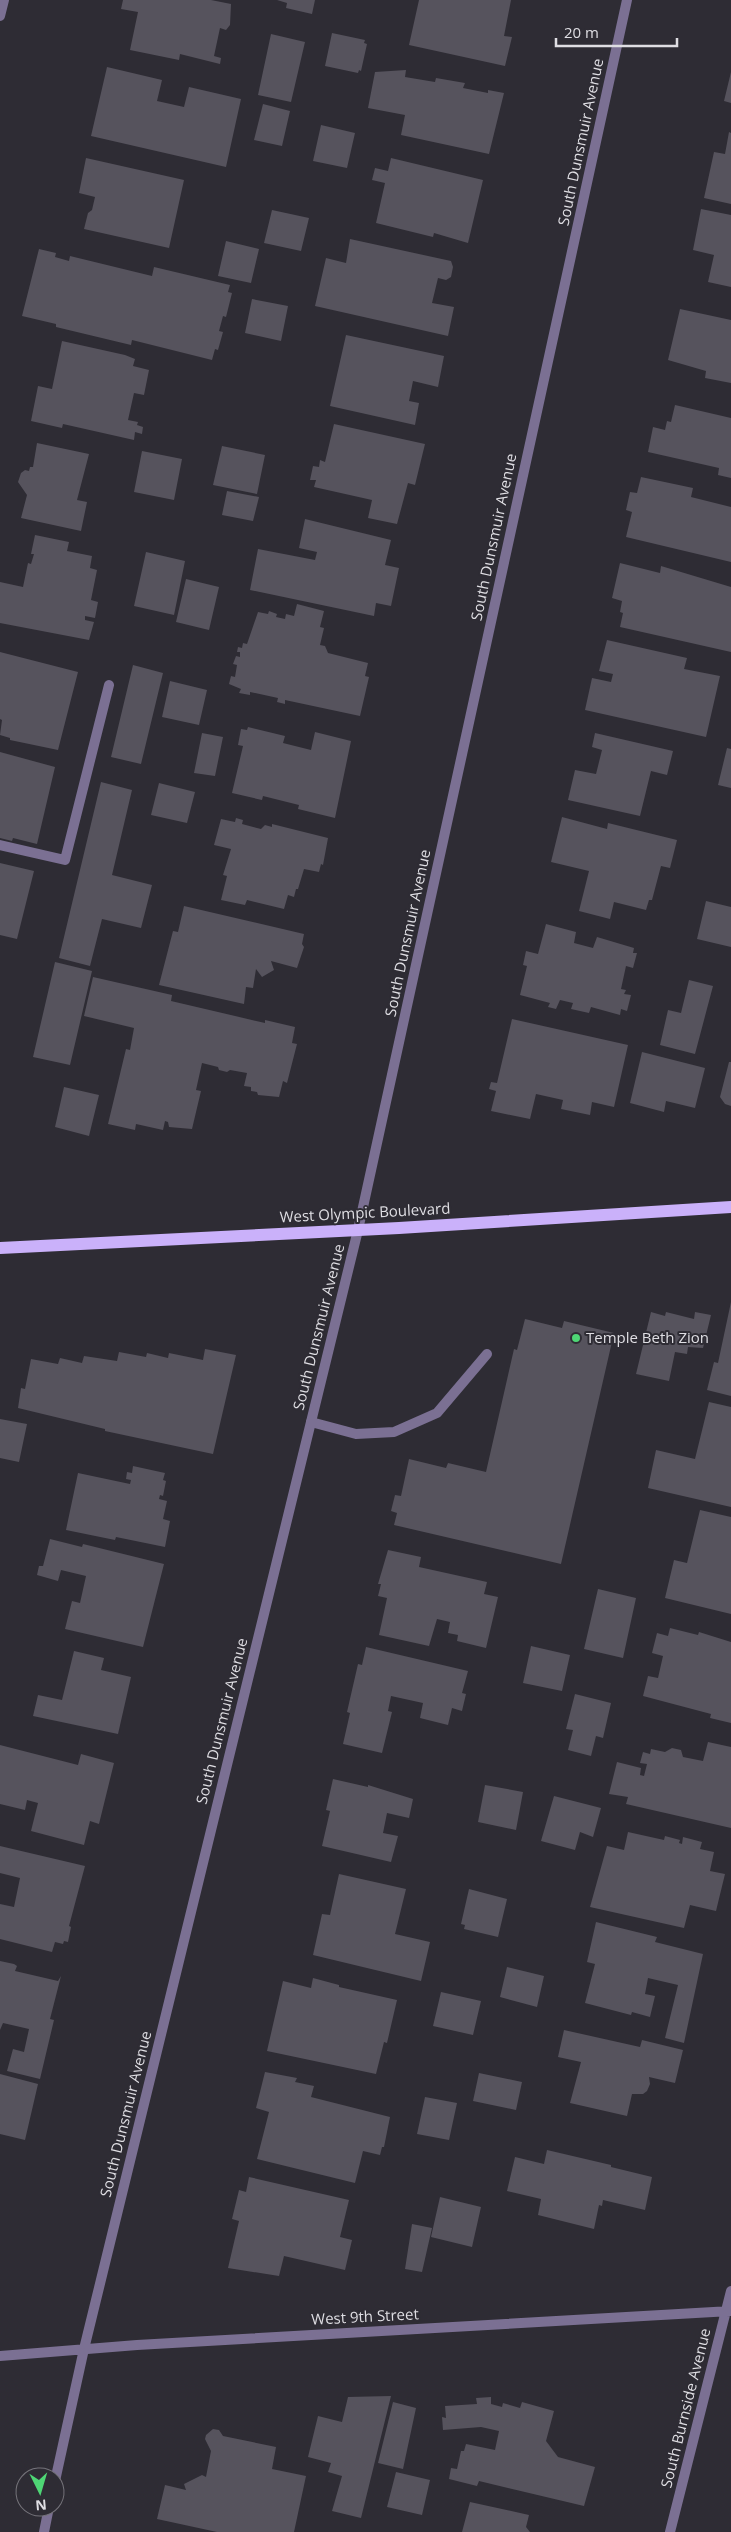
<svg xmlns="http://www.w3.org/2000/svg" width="731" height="2532" font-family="'Open Sans',sans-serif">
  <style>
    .building { fill: #56535d }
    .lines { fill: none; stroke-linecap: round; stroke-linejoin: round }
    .service { stroke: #7b7093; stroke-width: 10 }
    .minor { stroke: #7b7093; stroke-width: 10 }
    .primary { stroke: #cab1fa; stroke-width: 12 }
    .poi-dot { fill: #4ed675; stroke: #2e2c34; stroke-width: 2 }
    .labels { text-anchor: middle; stroke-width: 4; stroke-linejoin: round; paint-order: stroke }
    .street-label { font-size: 15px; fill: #dfdee3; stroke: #2e2c34 }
    .poi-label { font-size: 15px; fill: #dfdee3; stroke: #2e2c34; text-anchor: start }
  </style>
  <rect width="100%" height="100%" fill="#2e2c34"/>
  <path class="building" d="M 123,0 L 211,0 L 231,4 L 230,25 L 226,30 L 220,28 L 214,56 L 221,58 L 220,64 L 180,54 L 179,60 L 130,50 L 138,12 L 121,9 Z
    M 277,0 L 315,0 L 312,14 L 286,8 L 287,3 Z
    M 419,0 L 511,0 L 504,36 L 512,37 L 505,66 L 409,45 Z
    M 332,33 L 365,40 L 364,43 L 367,44 L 361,71 L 359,70 L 358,73 L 325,66 Z
    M 271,34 L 305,42 L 291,102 L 258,95 Z
    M 107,67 L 162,80 L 157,101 L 184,107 L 189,87 L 241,99 L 226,167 L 91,136 Z
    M 406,70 L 405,77 L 435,82 L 436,78 L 465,83 L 463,88 L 488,93 L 488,90 L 504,93 L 489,154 L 401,135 L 405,115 L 368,108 L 375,72 Z
    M 731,72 L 731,103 L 724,101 Z
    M 263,104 L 290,111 L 282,146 L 254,140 Z
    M 321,125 L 355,133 L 347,168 L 313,161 Z
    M 729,132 L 731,133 L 731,204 L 704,198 L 714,152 L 725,154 Z
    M 86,158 L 184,180 L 169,248 L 84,229 L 88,213 L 92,210 L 95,197 L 79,193 Z
    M 391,158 L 483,180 L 468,243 L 434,233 L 433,237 L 376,223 L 385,183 L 372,180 L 375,168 L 388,171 Z
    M 701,209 L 731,215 L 731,287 L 708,282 L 714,255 L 693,250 Z
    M 272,210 L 309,218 L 301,251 L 264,243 Z
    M 350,239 L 451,261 L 453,267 L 451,277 L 446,280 L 438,278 L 432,303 L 454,307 L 448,336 L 315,306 L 326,258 L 346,263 Z
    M 226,241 L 259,249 L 251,283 L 218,276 Z
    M 39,249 L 56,253 L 55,257 L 69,261 L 70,256 L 152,276 L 154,267 L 230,285 L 228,292 L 232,293 L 226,317 L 223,316 L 219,331 L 223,332 L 218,350 L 215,349 L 212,360 L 132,340 L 131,345 L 56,327 L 56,324 L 22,316 Z
    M 252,299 L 288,306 L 281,341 L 245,333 Z
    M 680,309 L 731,320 L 731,383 L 705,378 L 706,371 L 668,360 Z
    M 346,335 L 444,356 L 438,387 L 413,381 L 409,401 L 419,403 L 415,425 L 330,406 Z
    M 62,341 L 125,355 L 135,359 L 133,366 L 149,370 L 144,395 L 134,393 L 128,420 L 138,422 L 137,425 L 143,427 L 142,434 L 135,432 L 134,440 L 63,424 L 62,428 L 31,421 L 38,386 L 52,389 Z
    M 675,405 L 731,418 L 731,478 L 718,475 L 719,468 L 648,452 L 653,427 L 665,430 L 667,421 L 671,422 Z
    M 334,424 L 425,444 L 415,485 L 408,483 L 397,524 L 368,518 L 372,500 L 314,487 L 316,480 L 310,480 L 313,466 L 319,467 L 320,460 L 325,462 Z
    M 37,443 L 89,454 L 77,500 L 87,502 L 81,531 L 21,518 L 27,495 L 18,482 L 21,473 L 25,470 L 29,471 L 30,467 L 33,467 Z
    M 222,446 L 265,455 L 257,494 L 213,485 Z
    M 142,451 L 182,459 L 174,500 L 134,492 Z
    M 641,477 L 693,488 L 691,497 L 731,507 L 731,562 L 626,537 L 632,512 L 626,510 L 630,492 L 637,493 Z
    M 227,491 L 259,497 L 253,521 L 222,515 Z
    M 305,519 L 391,540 L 385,565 L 399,568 L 391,606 L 376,603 L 374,616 L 250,590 L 258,549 L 315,560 L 317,552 L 299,548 Z
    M 35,535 L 69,542 L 67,551 L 92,556 L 90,568 L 97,570 L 91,600 L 98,602 L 95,618 L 85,616 L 85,620 L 94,622 L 89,640 L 0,623 L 0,582 L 23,587 L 28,563 L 31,564 L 34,554 L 31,554 Z
    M 146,552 L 185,561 L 174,615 L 134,606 Z
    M 620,563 L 660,573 L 661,566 L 731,587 L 731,652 L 620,627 L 623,613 L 620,612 L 622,601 L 612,598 Z
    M 186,579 L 219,587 L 209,630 L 176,622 Z
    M 297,604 L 324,611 L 320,627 L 324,628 L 320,645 L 325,646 L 328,653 L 368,663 L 365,676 L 369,677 L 360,716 L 285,700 L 285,704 L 277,702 L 278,698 L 250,692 L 250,695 L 239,693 L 241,689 L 229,684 L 231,676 L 235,677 L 237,665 L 233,664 L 236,656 L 240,657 L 240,652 L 237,652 L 238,647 L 242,648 L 243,643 L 247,644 L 258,612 L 268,614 L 269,611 L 277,614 L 276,617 L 285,619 L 286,614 L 294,616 Z
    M 607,640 L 687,658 L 684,669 L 720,676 L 706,737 L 585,710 L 592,678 L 611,682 L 613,674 L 599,671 Z
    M 0,652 L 78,672 L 58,750 L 10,740 L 10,738 L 0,735 L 2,720 L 0,719 Z
    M 133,665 L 163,673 L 141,764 L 111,757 Z
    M 170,681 L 207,690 L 199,725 L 162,717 Z
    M 248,727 L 285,736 L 283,743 L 311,750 L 315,732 L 351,741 L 335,818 L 298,809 L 299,805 L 263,796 L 262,800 L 232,793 L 243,746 L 238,745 L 241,729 L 247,730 Z
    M 202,733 L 223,737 L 215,776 L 194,773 Z
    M 595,733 L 673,751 L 667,775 L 651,771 L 640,816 L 568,800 L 575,770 L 596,774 L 602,750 L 592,747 Z
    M 727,748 L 731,749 L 731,788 L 718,785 Z
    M 0,752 L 55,767 L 37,844 L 13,838 L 12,841 L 0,838 Z
    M 101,782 L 132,790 L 112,875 L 152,885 L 141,928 L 102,919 L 90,966 L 59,958 Z
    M 159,783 L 195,792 L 187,823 L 151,815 Z
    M 562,817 L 607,829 L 608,823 L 677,840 L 670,868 L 661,866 L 652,900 L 649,900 L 646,910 L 614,902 L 610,919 L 579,911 L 589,871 L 551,862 Z
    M 236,818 L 243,820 L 242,824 L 261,829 L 265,825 L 272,827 L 272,824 L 328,838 L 323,865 L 321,864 L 319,872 L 304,869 L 298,889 L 296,889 L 294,897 L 288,895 L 284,909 L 247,900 L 245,905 L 221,900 L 227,876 L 223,875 L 231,849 L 214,845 L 221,819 L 235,822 Z
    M 0,863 L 34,871 L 17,939 L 0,935 Z
    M 706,901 L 731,907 L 731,947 L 697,939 Z
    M 184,906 L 304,934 L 302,944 L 304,947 L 297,968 L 271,961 L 274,970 L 262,977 L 256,969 L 253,988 L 246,987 L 244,1004 L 159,985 L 173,931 L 178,932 Z
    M 546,924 L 576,932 L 574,943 L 593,948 L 597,937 L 634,948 L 633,953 L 637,953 L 633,968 L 626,966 L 621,989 L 626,990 L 624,994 L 631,995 L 627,1011 L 621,1009 L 620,1015 L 591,1007 L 589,1013 L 571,1009 L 573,1003 L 560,1000 L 556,1009 L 548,1007 L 550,1003 L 520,995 L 527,966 L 523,965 L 526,951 L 538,954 Z
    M 55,962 L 92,971 L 70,1065 L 33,1057 Z
    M 93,977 L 172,995 L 171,1001 L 265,1023 L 265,1020 L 295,1027 L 292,1043 L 297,1044 L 287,1083 L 283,1081 L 279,1097 L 258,1095 L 257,1092 L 251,1091 L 251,1087 L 244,1086 L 247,1073 L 230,1070 L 227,1072 L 219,1070 L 218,1067 L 202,1063 L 196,1090 L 201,1091 L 192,1129 L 169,1127 L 168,1122 L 165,1121 L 163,1130 L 136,1124 L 135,1130 L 108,1124 L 126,1049 L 130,1050 L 134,1028 L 84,1016 Z
    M 689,980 L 713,986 L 695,1054 L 660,1045 L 668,1010 L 681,1013 Z
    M 512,1019 L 628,1045 L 614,1107 L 592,1102 L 590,1115 L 561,1109 L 563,1100 L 536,1094 L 530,1119 L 491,1111 L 496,1091 L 489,1089 L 491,1082 L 497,1083 Z
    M 642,1052 L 705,1068 L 695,1108 L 666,1101 L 664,1112 L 630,1103 Z
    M 729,1062 L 731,1062 L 731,1106 L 725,1104 L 720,1097 Z
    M 64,1087 L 99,1095 L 89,1136 L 55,1127 Z
    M 731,1302 L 731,1396 L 707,1390 L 714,1362 L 718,1363 Z
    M 651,1312 L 665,1316 L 666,1312 L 694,1319 L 695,1312 L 711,1315 L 703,1348 L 688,1347 L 687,1354 L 675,1352 L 669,1381 L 636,1374 Z
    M 525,1319 L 562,1328 L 564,1321 L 614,1333 L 561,1564 L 394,1525 L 397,1513 L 391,1511 L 395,1495 L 401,1496 L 409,1459 L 446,1468 L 448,1463 L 486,1472 L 514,1349 L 517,1350 Z
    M 205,1349 L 236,1355 L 213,1454 L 105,1431 L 105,1429 L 18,1408 L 21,1388 L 25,1389 L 31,1359 L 58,1364 L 60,1358 L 82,1363 L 84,1356 L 117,1361 L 119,1352 L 146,1357 L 147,1353 L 168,1358 L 169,1353 L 203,1360 Z
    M 709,1402 L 731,1407 L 731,1507 L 648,1488 L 656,1450 L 695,1459 Z
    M 0,1419 L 27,1424 L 19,1462 L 0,1458 Z
    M 133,1466 L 165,1473 L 163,1480 L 166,1481 L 163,1496 L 160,1495 L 159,1499 L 167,1501 L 163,1519 L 170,1521 L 165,1547 L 116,1537 L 115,1540 L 66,1530 L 78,1473 L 130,1484 L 131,1480 L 126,1479 L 127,1472 L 132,1473 Z
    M 700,1510 L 731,1517 L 731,1614 L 665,1598 L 674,1560 L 687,1563 Z
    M 50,1539 L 82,1547 L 83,1544 L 164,1564 L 143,1647 L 65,1629 L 72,1601 L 80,1603 L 86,1576 L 61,1570 L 58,1581 L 37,1575 L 39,1566 L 43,1566 Z
    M 388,1550 L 421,1557 L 419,1567 L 487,1582 L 484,1594 L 498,1597 L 486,1648 L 457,1641 L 458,1635 L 448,1633 L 450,1622 L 437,1619 L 429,1646 L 379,1635 L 387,1598 L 378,1596 L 381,1584 L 378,1584 Z
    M 598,1589 L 636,1598 L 623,1658 L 584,1649 Z
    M 670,1628 L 698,1635 L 699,1632 L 731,1642 L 731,1723 L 710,1718 L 711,1714 L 643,1696 L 648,1676 L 658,1678 L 663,1656 L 652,1653 L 657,1633 L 668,1636 Z
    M 531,1646 L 570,1655 L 562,1691 L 523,1683 Z
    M 366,1647 L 468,1671 L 462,1693 L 466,1694 L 462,1711 L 452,1708 L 448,1725 L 420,1718 L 423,1703 L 391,1696 L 388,1711 L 392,1712 L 382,1753 L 343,1744 L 350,1713 L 347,1712 L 358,1664 L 362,1665 Z
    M 74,1651 L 104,1658 L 101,1670 L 131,1677 L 118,1734 L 33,1716 L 38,1695 L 62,1700 Z
    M 575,1694 L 611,1703 L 603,1738 L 596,1736 L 591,1756 L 568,1750 L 573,1730 L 566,1729 Z
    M 708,1742 L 731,1747 L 731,1828 L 626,1804 L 628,1797 L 609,1794 L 617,1762 L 641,1768 L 640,1775 L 644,1776 L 647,1764 L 640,1763 L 643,1752 L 650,1754 L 651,1749 L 665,1752 L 672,1748 L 681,1750 L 683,1757 L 703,1761 Z
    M 0,1745 L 78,1765 L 81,1754 L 114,1763 L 99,1824 L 90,1821 L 84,1845 L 31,1831 L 38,1803 L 27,1800 L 25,1810 L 0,1804 Z
    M 333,1779 L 368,1787 L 368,1785 L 413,1799 L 409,1818 L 387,1813 L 383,1833 L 398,1836 L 391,1862 L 322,1846 L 330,1811 L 326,1810 Z
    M 485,1785 L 523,1792 L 516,1830 L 478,1822 Z
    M 554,1796 L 601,1808 L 593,1837 L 580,1832 L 575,1850 L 541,1841 Z
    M 628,1832 L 664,1840 L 665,1836 L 680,1840 L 679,1843 L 682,1844 L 683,1837 L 702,1842 L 700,1849 L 714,1852 L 710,1871 L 725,1874 L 716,1911 L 690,1905 L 684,1928 L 590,1907 L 607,1846 L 624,1850 Z
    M 0,1846 L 85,1866 L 69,1926 L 71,1927 L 68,1942 L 64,1941 L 63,1944 L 55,1942 L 52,1952 L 0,1939 L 0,1904 L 14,1907 L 20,1878 L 0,1873 Z
    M 339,1874 L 406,1889 L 395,1934 L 430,1942 L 421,1981 L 313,1955 L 322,1914 L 330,1915 Z
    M 469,1889 L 507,1899 L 498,1937 L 464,1929 L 465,1925 L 461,1924 Z
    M 596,1922 L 657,1937 L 655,1942 L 703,1954 L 684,2043 L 665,2038 L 678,1985 L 648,1978 L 645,1994 L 655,1996 L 650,2017 L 632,2012 L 631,2015 L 585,2003 L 595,1964 L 587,1962 Z
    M 0,1961 L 14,1964 L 17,1966 L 15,1971 L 58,1981 L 61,1976 L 50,2019 L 54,2020 L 40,2079 L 7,2071 L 13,2049 L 24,2052 L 29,2029 L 3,2023 L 0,2030 Z
    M 507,1967 L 544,1976 L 537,2007 L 500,1997 Z
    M 313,1978 L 339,1985 L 339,1987 L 397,2000 L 387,2043 L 384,2042 L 376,2074 L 267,2051 L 283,1981 L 311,1988 Z
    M 441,1992 L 481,2001 L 473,2035 L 433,2026 Z
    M 564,2030 L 640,2047 L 642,2040 L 683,2050 L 675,2083 L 649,2077 L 650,2084 L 647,2091 L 643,2094 L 632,2094 L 627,2116 L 570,2103 L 581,2062 L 558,2057 Z
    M 265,2072 L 297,2078 L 295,2082 L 314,2086 L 311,2097 L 390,2117 L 384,2147 L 382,2147 L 380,2155 L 363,2151 L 355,2183 L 257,2159 L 269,2112 L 256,2108 Z
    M 479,2073 L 522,2082 L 516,2110 L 473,2101 Z
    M 0,2074 L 38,2084 L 25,2140 L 0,2134 Z
    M 425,2097 L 457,2103 L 449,2140 L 417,2134 Z
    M 547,2150 L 611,2165 L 611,2167 L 652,2177 L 645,2210 L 603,2200 L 602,2206 L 599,2205 L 594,2229 L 538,2215 L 541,2199 L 507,2191 L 515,2157 L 544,2164 Z
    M 249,2177 L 349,2200 L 340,2237 L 352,2240 L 345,2270 L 284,2256 L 279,2276 L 228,2268 L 239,2221 L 232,2219 L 239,2190 L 246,2192 Z
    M 440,2197 L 481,2207 L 472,2247 L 431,2237 Z
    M 412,2224 L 432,2228 L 422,2272 L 405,2269 Z
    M 391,2396 L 361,2518 L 332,2511 L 342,2476 L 328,2472 L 331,2463 L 308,2457 L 318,2416 L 342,2422 L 348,2397 Z
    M 491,2397 L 491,2404 L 502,2407 L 503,2403 L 520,2408 L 522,2402 L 554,2411 L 546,2441 L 558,2457 L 595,2467 L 584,2506 L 479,2481 L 477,2486 L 449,2479 L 451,2468 L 457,2469 L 461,2451 L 464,2451 L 466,2444 L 495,2450 L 499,2431 L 481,2427 L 443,2430 L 442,2417 L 446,2418 L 445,2406 L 477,2404 L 476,2398 Z
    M 393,2402 L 416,2408 L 403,2469 L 378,2463 Z
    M 213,2429 L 219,2430 L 223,2436 L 276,2447 L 272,2469 L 306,2476 L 294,2532 L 217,2532 L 157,2519 L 165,2485 L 186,2490 L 184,2484 L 202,2475 L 206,2477 L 211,2451 L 205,2439 L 206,2435 Z
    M 396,2472 L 430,2480 L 422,2515 L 387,2507 Z
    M 470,2502 L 529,2515 L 526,2527 L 530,2532 L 462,2532 Z"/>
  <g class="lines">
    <path class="service" d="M 0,845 L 65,860 L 109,685
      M 311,1422 L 356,1434 L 394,1432 L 437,1413 L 487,1354"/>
    <path class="minor" d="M 0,16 L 4,0
      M 0,2356 L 137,2345 L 731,2311
      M 55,2481 L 84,2349 L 358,1230 L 627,0
      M 44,2532 L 49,2507
      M 670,2532 L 731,2291"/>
    <path class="primary" d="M 0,1248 L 399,1228 L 731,1207"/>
  </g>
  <circle class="poi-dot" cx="576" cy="1338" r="5"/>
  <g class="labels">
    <g class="street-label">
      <text transform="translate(581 142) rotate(-78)" y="5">South Dunsmuir Avenue</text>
      <text transform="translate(494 537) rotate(-78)" y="5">South Dunsmuir Avenue</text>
      <text transform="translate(408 933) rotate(-78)" y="5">South Dunsmuir Avenue</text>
      <text transform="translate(365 1213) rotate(-3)" y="5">West Olympic Boulevard</text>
      <text transform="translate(319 1327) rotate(-76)" y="5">South Dunsmuir Avenue</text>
      <text transform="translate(222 1721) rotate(-76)" y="5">South Dunsmuir Avenue</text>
      <text transform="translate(126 2114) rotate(-76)" y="5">South Dunsmuir Avenue</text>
      <text transform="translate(365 2317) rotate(-3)" y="5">West 9th Street</text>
      <text transform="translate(686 2408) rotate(-76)" y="5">South Burnside Avenue</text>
    </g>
    <g class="poi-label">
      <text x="586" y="1343">Temple Beth Zion</text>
    </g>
  </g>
  <g transform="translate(40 2492) rotate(175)"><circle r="24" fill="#2e2c34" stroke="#75737a"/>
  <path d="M0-4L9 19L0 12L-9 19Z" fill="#4ed675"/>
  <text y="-8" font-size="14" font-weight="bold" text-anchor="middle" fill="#dfdee3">N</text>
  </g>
  <path d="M556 38v8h121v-8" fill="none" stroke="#dfdee3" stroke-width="2.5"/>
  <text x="564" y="38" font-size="15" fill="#dfdee3" stroke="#2e2c34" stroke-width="4" paint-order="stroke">20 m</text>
</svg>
